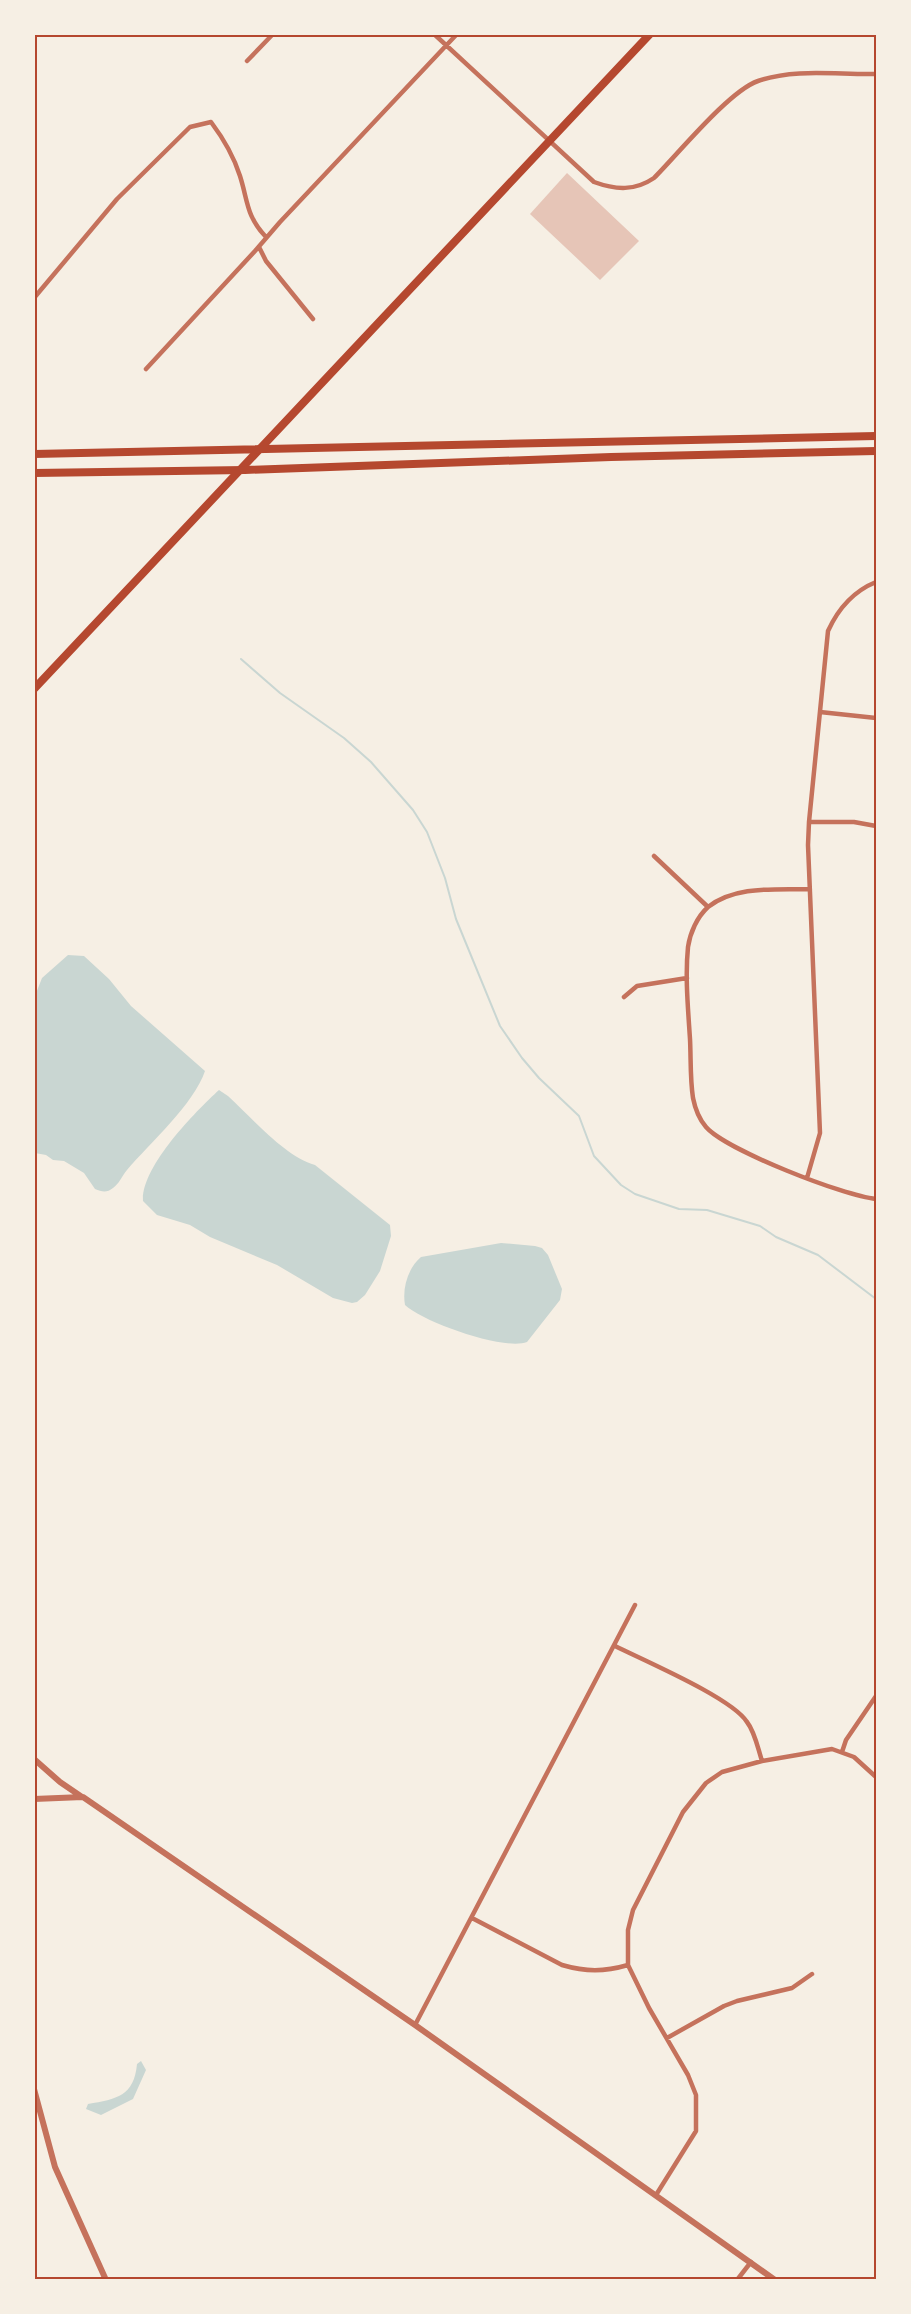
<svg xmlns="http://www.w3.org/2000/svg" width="911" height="2314" font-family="'Varela Round',sans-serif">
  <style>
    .water { fill: #c9d6d2 }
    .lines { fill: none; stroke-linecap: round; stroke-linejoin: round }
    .stream { stroke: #c9d6d2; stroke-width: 2 }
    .building { fill: #e6c5b7 }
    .minor { stroke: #c5725c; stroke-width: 4.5 }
    .tertiary { stroke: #c5725c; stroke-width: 6 }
    .primary { stroke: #b5482f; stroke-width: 8 }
    .motorway { stroke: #b5482f; stroke-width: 8 }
    .neatline { fill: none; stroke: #b5482f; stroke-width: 2 }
  </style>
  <rect width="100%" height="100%" fill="#f6efe4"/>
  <path class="water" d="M 68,955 L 84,956 L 109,979 L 131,1006 L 205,1071 C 194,1104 150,1143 127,1170 C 122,1176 119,1184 113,1188 C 107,1193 102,1192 95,1189 L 84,1173 L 64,1161 L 53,1160 L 46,1155 L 35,1153 L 35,996 L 42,978 Z
    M 219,1090 L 228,1096 C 251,1117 285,1157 315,1165 L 390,1225 L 391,1236 L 380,1271 L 365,1295 L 357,1302 L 352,1303 L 333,1298 L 277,1265 L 210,1237 L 190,1225 L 157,1215 L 143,1201 C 141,1167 195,1112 219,1090 Z
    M 501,1243 L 535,1246 L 542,1248 L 548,1255 L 562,1289 L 560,1300 L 527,1342 C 504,1351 423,1322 405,1305 C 402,1288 408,1268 421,1257 Z
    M 141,2061 L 146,2070 L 133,2099 L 101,2115 L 86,2109 L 88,2104 C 117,2099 134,2096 137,2064 Z"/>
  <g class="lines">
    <path class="stream" d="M 241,659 L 280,693 L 344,738 L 371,762 L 413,810 L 427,832 L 445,878 L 456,919 L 500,1026 L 522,1058 L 539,1078 L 579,1116 L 594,1156 L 621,1185 L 635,1194 L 679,1209 L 707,1210 L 760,1226 L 776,1237 L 818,1255 L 876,1299"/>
  </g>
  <path class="building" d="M 567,173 L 639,241 L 600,280 L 530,214 Z"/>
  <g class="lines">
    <path class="minor" d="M 434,34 L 594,182 C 616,190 635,191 654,178 C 678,154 729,91 758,81 C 795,68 838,75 876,74
      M 247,61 L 273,34
      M 259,247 L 266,261 L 313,319
      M 34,298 L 117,199 L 190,127 L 211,122 C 223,138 234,157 240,176 C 248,201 246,216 266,237
      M 146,369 L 255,251 L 280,222 L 457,34
      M 820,712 L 876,718
      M 809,822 L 854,822 L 876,826
      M 654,856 L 708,907
      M 810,889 C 777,890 736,885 708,907 C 697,917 690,933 688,947 C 685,977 688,1008 690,1039 C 691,1058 690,1079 693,1098 C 695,1108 699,1119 706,1127 C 726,1150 844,1196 876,1199
      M 624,997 L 637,986 L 687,978
      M 807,1178 L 820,1133 L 808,845 L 809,822 L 828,631 C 838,609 854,591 876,582
      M 615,1646 C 645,1661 732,1698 747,1722 C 755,1732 758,1749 762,1761
      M 842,1752 L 846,1740 L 876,1696
      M 472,1918 L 562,1965 C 586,1972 604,1972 628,1965
      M 415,2025 L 635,1605
      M 667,2038 L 724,2006 L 737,2001 L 792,1988 L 812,1974
      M 656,2195 L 696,2131 L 696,2095 L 688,2075 L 649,2008 L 628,1965 L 628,1930 L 633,1910 L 683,1812 L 706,1783 L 722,1772 L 762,1761 L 832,1749 L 854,1757 L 876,1777
      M 737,2280 L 751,2262"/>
    <path class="tertiary" d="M 34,1759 L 60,1782 L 82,1797
      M 34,1799 L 83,1797 L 415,2025 L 775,2280
      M 34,2089 L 55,2167 L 106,2280"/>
    <path class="primary" d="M 34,689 L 650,34"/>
    <path class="motorway" d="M 34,454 L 876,436
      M 34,473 L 245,470 L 611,457 L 876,451"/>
  </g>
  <rect width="911" height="2314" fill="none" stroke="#f6efe4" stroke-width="72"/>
  <rect x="36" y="36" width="839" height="2242" class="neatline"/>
</svg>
